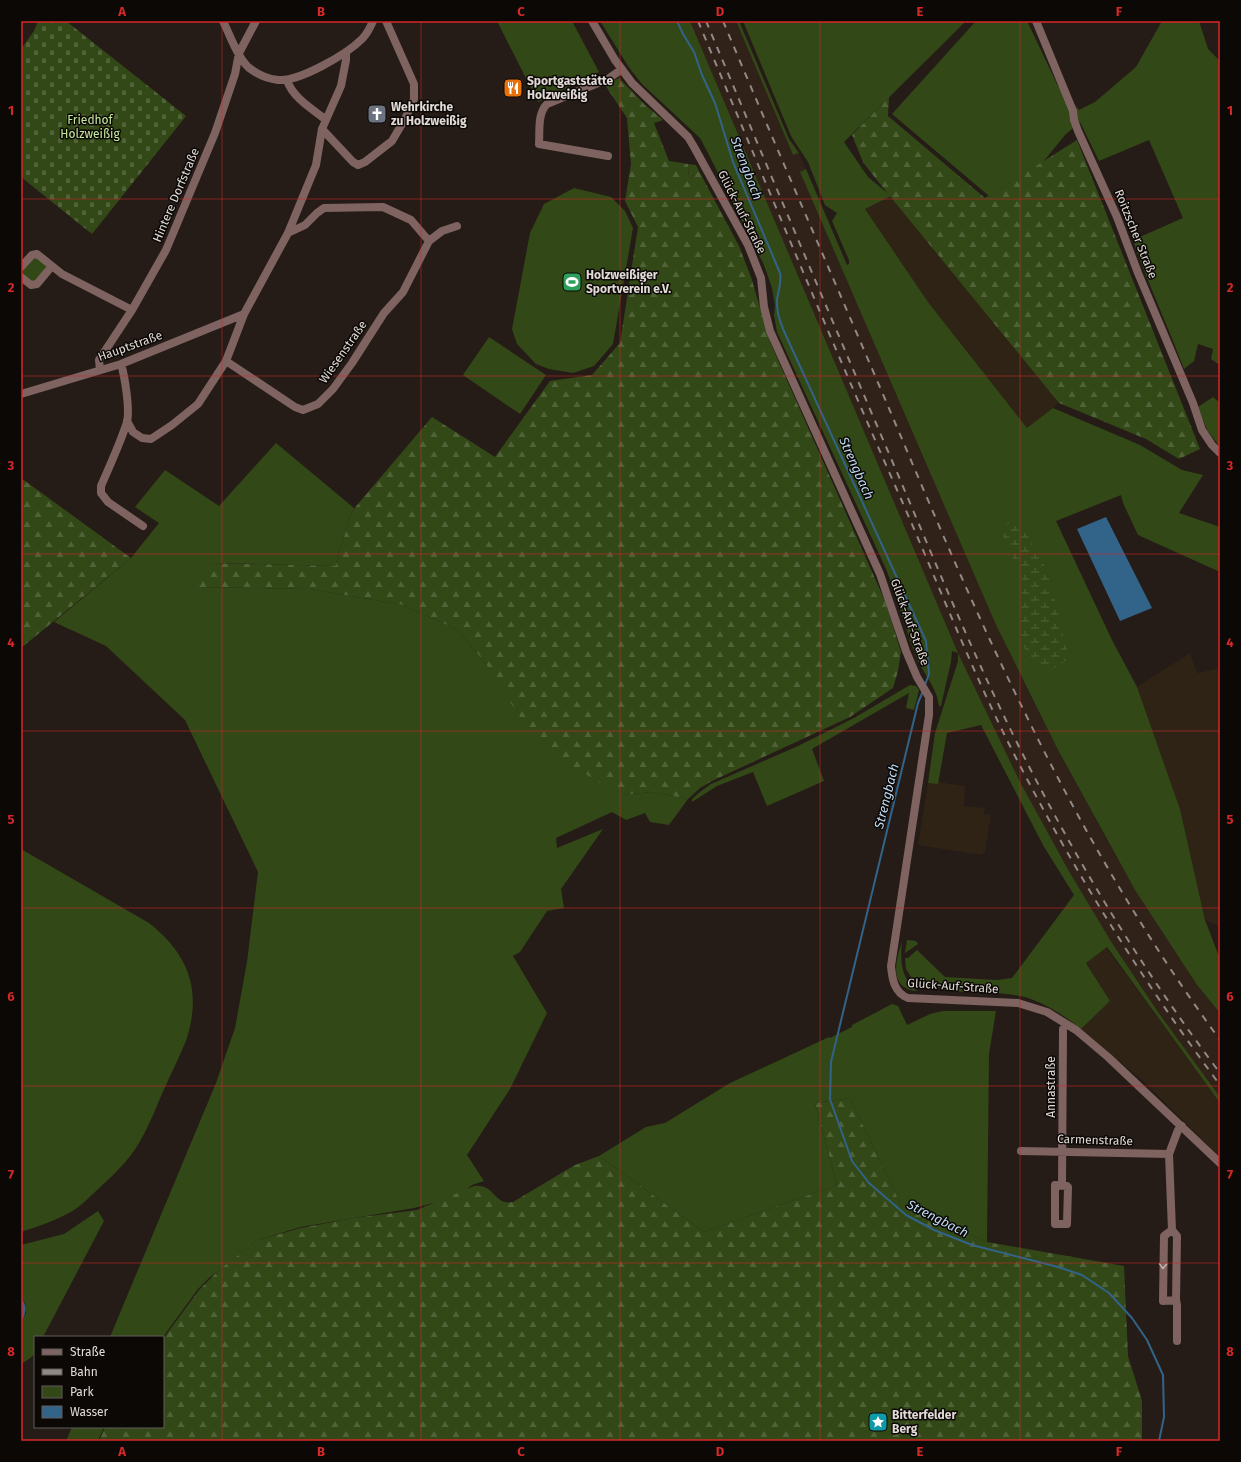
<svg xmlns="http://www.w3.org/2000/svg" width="1241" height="1462" font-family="'Fira Sans',sans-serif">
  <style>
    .commercial { fill: #2f2315 }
    .built { fill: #302219 }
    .green { fill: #334817 }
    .forest { fill: url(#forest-firs) }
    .wetland { fill: url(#wetland-marsh) }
    .cemetery { fill: url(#cemetery-stones) }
    .water { fill: #326389 }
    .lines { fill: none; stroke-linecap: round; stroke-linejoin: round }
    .stream { stroke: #326389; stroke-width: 2 }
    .minor { stroke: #7f6361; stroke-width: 8 }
    .rail { stroke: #918985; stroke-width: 2; stroke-dasharray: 7 7; stroke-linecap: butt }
    .oneway { stroke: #bfb0ae }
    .grid { fill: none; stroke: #d62828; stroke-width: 1; stroke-opacity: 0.55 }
    .labels { text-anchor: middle; stroke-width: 3; stroke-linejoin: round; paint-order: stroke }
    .poi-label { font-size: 12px; font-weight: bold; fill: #e1dad7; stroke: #0b0806; text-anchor: start }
    .park-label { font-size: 12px; fill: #c4e99a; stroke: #0b0806 }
    .street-label { font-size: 12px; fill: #e1dad7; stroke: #0b0806 }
    .water-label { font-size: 13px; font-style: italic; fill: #c0dcf4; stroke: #0b0806 }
    .neatline { fill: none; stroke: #d62828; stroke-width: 1.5 }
    .grid-label { font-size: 13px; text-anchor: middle; font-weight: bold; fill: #d62828 }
  </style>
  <defs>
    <pattern id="forest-firs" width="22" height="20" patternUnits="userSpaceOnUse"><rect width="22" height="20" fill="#334817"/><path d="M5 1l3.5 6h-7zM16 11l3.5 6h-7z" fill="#506238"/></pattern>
    <pattern id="wetland-marsh" width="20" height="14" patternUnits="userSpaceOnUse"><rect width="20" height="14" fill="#334817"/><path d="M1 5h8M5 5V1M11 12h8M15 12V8" fill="none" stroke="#506238"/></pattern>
    <pattern id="cemetery-stones" width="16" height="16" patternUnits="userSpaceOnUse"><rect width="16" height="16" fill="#334817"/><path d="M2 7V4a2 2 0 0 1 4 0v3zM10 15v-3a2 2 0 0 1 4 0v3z" fill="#506238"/></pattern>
  </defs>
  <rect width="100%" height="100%" fill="#251c17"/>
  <path class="commercial" d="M 891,196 L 1059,403 L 1028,429 L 928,302 L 865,209 Z
    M 1190,653 L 1197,673 L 1220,668 L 1220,927 L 1205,920 L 1180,809 L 1137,687 Z
    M 938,782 L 965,786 L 964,806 L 985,808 L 984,814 L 991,815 L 985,852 L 981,855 L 918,845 L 928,783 Z
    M 1106,947 L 1220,1103 L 1220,1157 L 1142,1080 L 1081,1029 L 1110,1001 L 1086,962 Z"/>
  <path class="built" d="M 690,21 L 736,21 L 793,155 L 799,153 L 806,169 L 800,172 L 996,625 L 1058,750 L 1109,844 L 1135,890 L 1197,985 L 1220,1013 L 1220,1097 L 1158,1012 L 1112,943 L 1070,873 L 1020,782 L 958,653 Z"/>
  <path class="green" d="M 497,21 L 572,21 L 599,72 L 538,102 Z
    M 600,21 L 690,21 L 958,653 L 1020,782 L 1070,873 L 1112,943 L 1158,1012 L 1220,1097 L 1220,1103 L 1107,947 L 1086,963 L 1110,1001 L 1081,1029 C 1066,1017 1050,1006 1031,999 C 1008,991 974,993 949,991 L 948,988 L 922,987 L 916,985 L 906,969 L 905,958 L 908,958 L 917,950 L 945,977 L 997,980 L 1012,978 L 1074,895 L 1043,845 L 981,725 L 947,733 L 938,784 L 928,783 L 935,733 L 958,661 L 958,653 L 952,651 L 951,662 L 941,706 L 939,706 C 937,687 923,674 916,656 C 905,628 898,598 886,569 L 777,332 L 774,315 L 775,306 L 772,288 L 764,265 L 708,153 L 700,138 L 642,84 L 630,69 Z
    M 736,21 L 739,21 L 789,139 L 799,153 L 793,155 Z
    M 743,21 L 966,21 L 844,142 L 868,177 L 891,196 L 865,209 L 928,302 L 1027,428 L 1053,408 L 1140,445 L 1182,470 L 1203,475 L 1179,513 L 1220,527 L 1220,572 L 1138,535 L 1123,503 L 1121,495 L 1056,521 L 1112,640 L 1137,687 L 1180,809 L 1205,920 L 1220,959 L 1220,1013 L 1197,985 L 1135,890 L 1058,750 L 996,625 L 800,172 L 806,169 L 847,265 L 849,264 L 849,260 L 832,221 L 837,213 L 825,205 L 808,162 L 791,136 Z
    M 976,21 L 1027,21 L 1058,86 L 1079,110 L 1095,102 L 1136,67 L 1162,21 L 1199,21 L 1208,49 L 1220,61 L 1220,365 L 1211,359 L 1213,349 L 1198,344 L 1194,361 L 1184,369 C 1168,326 1148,284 1133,240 L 1183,218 L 1149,140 L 1099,161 L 1080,122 L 1065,135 L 1043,162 L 989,196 L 892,114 Z
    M 688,164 L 696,165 L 699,171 L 689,179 Z
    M 574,188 L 611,197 L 625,211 L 633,228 L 613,344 L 594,366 L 573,373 L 549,369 L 536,364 L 517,344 L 512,329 L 530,233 L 544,204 Z
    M 35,257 L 49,266 L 35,284 L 27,279 L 21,273 Z
    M 489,337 L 546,375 L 520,414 L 463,375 Z
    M 1213,397 L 1220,403 L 1220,447 L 1207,430 L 1198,407 Z
    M 276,443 L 354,508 L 352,511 L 335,566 L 209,563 L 192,587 L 310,589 L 403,605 L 458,630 L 486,664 L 620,795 L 653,792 L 688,799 L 669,825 L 650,822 L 645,813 L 626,820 L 612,812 L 556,838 L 557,848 L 603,829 L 561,889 L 564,908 L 547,911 L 520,952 L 513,956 L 547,1013 L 510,1089 L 467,1155 L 484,1181 L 472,1185 L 457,1197 L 414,1208 L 301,1227 L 258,1240 L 209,1278 L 198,1289 L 163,1337 L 110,1337 L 216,1083 L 235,1028 L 247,962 L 258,872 L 185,720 L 106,646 L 54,622 L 131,558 L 159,523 L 135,507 L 165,470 L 219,506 Z
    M 910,685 L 916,686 L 919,690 L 914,710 L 906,708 L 909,693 L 812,749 L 824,781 L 767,806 L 753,772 L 717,786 L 692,802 L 692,799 L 700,792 L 711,784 L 798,746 L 854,718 Z
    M 21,849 L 149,923 C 188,954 202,989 187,1038 C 181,1054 173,1069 166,1085 C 157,1104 150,1125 139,1143 C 128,1162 111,1177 95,1192 C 88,1198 82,1205 74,1210 C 58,1220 39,1226 21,1232 Z
    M 907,940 L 916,941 L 918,944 L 905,953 Z
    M 902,942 C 900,960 901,979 917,991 C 889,989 895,961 902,942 Z
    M 892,1004 L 898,1006 L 907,1025 L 930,1014 L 943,1011 L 996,1011 L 989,1054 L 987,1242 L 901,1205 L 850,1098 L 815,1103 L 837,1185 L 704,1232 L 599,1156 L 646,1127 L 665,1123 L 730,1083 L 829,1037 L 830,1038 L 852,1027 L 852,1025 Z
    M 98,1211 L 104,1221 L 43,1337 L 35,1337 C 35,1355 37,1355 21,1364 L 21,1323 L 26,1313 L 25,1303 L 21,1298 L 21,1245 L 64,1234 Z
    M 72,1427 L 104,1427 L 98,1441 L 66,1441 Z"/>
  <path class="forest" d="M 619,78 L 644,104 L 663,120 L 654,123 L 669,161 L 688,164 L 689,179 L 699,171 L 739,246 L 751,277 L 770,342 L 885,601 L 901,652 L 898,671 L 893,688 L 850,717 L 712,781 L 700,788 L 688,799 L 653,792 L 620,795 L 538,745 L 486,664 L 458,630 L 403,605 L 310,589 L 192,587 L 208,563 L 335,566 L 352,511 L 432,417 L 495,457 L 550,381 L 592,375 L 620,343 L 638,227 L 625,201 L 631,164 L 627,118 L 605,85 Z
    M 889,97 L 888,116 L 985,198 L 1077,140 L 1200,449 L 1179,459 L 1146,439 L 1059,403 L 876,179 L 863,162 L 852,135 Z
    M 21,478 L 131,558 L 21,648 Z
    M 850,1098 L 901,1205 L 987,1242 L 1124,1266 L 1128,1356 L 1142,1401 L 1142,1441 L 99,1441 L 105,1427 L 163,1427 L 163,1339 L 199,1290 L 220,1269 L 258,1240 L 301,1228 L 354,1218 L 417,1210 L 474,1186 C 496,1184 493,1206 513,1202 L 575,1165 L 599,1156 L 704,1232 L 837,1185 L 815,1103 Z"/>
  <path class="wetland" d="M 1018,518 L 1048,572 L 1069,659 L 1051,670 L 1028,659 L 1017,623 L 1023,581 L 999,527 Z"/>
  <path class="cemetery" d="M 38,21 L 66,21 L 186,116 L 92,234 L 21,177 L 21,49 L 34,31 Z"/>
  <path class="water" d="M 1106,517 L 1152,608 L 1120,621 L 1077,529 Z
    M 21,1298 C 28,1306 26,1314 21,1323 Z"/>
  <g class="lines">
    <path class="stream" d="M 677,21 L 683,34 L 694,52 L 702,75 L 715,103 L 733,162 L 780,273 C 782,282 778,291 777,300 C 776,318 786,335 793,351 L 926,641 L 929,674 L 925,685
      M 923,691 L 918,703 L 831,1062 L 830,1099 L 852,1161 L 869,1183 L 906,1215 L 934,1230 L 972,1245 L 1058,1267 L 1082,1275 L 1109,1293 L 1132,1318 L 1147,1340 L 1163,1375 L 1164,1417 L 1159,1441"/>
    <path class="minor" d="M 223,21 C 230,35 239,62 252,70 C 259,75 269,79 278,80 C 299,82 347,54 362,39 C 367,34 370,28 373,21
      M 592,21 L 615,60 L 632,83 L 688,137 L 694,147 L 748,245 L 761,278 L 764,307 L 770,331 L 880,574 L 906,651 L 917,677 L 929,697 L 929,715 L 891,966 C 892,978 894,993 908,998 L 1018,1003 L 1047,1012 L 1076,1030 L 1108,1057 L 1220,1163
      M 1036,21 L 1073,111 L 1074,120 L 1078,131 L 1117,217 L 1138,273 L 1193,403 L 1202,430 L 1212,445 L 1220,453
      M 287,80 C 292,97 312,109 325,119
      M 322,129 L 353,162 L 358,165 L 365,162 L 392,141 L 406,117 L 414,99 L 414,84 L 386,21
      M 608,156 L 539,144 C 540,132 537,114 547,104 L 608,79 L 622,69
      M 429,241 L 442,231 L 457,226
      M 21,267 L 32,255 L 37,254 L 62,274 L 132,310
      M 21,277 L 31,285 L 37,284 L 52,266
      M 226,361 L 295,407 L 303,410 L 318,404 L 333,389 L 352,363 L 384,313 L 403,292 L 429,241 L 411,220 L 383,207 L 324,208 L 317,213 L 305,225 L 288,233
      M 121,364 C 125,377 130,410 127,422 C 120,444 110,465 101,486 L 101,493 L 108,502 L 143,526
      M 100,370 L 99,360 L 132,310 L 166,250 L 215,133 L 235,74 L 239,53 L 256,21
      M 21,394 L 121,364 L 244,314 L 288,233 L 316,165 L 322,129 L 341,86 L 346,60 L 346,52
      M 127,421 L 133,432 L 142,438 L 151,439 L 172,425 L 198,404 L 226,361 L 244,314
      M 1021,1151 L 1169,1154
      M 1055,1185 L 1067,1186 L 1068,1187 L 1067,1224 L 1055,1224 Z
      M 1062,1185 L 1063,1029 L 1066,1024
      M 1172,1230 L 1164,1236 L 1163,1301 L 1176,1300 L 1177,1236 L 1172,1230 L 1169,1154 L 1178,1130 L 1182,1126
      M 1176,1300 L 1177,1305 L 1177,1341"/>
    <path class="rail" d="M 698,21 C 765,181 831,341 901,499 C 938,583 971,669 1012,750 C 1072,868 1141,979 1220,1085
      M 706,21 C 767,166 828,311 890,456 C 920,526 949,597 981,667 C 1046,810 1125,947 1220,1073
      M 723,21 C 776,147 831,273 885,399 C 930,505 975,613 1027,717 C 1082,829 1146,939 1220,1040"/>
  </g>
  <defs><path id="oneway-chevron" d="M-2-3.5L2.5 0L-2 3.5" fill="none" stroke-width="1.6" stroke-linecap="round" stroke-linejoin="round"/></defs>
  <use class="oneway" href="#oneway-chevron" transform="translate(1163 1266) rotate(92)"/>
  <path class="grid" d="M 222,21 L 222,1441M 421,21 L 421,1441M 620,21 L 620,1441M 820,21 L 820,1441M 1020,21 L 1020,1441M 21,199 L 1220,199M 21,376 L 1220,376M 21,554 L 1220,554M 21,731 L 1220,731M 21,908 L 1220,908M 21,1086 L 1220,1086M 21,1263 L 1220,1263"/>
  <defs>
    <symbol id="restaurant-square" viewBox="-11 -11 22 22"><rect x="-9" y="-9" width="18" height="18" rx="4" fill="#e8710a" stroke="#0b0806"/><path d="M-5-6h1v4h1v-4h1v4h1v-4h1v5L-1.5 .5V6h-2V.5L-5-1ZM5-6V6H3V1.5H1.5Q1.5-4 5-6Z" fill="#fff"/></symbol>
    <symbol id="church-square" viewBox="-11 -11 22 22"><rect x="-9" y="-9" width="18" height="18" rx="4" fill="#6b7280" stroke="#0b0806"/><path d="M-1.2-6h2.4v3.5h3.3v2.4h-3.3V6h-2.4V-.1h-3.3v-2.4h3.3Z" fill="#fff"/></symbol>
    <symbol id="stadium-square" viewBox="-11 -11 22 22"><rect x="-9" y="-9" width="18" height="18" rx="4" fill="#2e9e5b" stroke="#0b0806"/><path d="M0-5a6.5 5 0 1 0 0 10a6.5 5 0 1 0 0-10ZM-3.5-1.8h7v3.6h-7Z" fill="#fff"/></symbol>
    <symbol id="sight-square" viewBox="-11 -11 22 22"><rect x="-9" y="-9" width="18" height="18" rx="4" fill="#0f9aa8" stroke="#0b0806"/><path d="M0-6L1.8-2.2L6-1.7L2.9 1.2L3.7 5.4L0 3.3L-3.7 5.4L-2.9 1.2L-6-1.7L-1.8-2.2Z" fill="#fff"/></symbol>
  </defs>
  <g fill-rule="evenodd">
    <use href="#restaurant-square" x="502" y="77" width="22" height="22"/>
    <use href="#church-square" x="366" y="103" width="22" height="22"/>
    <use href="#stadium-square" x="561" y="271" width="22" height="22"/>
    <use href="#sight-square" x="867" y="1411" width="22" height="22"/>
  </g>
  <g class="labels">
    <g class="poi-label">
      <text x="527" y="85">Sportgaststätte<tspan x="527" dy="14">Holzweißig</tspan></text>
      <text x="391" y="111">Wehrkirche<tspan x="391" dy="14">zu Holzweißig</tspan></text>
      <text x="586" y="279">Holzweißiger<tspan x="586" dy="14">Sportverein e.V.</tspan></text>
      <text x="892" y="1419">Bitterfelder<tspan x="892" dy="14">Berg</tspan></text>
    </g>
    <g class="park-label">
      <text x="90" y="124">Friedhof<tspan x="90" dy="14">Holzweißig</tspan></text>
    </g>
    <g class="street-label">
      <text transform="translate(176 195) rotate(-67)" y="4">Hintere Dorfstraße</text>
      <text transform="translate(742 212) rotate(63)" y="4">Glück-Auf-Straße</text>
      <text transform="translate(1136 234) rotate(68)" y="4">Roitzscher Straße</text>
      <text transform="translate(130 346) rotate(-20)" y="4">Hauptstraße</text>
      <text transform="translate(343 352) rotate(-55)" y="4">Wiesenstraße</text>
      <text transform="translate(910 622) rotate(70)" y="4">Glück-Auf-Straße</text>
      <text transform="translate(953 986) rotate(4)" y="4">Glück-Auf-Straße</text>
      <text transform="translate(1051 1087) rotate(-90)" y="4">Annastraße</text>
      <text transform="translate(1095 1140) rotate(2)" y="4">Carmenstraße</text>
    </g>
    <g class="water-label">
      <text transform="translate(747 168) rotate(69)" y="5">Strengbach</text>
      <text transform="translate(857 468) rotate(66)" y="5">Strengbach</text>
      <text transform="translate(886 796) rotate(-76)" y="5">Strengbach</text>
      <text transform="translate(938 1218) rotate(27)" y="5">Strengbach</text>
    </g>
  </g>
  <rect width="1241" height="1462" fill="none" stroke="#0b0806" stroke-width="44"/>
  <rect x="34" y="1336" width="130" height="92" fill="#0b0806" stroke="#615c5a"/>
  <rect x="42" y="1349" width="20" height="6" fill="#7f6361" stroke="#615c5a"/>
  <text x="70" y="1356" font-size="12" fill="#e1dad7">Straße</text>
  <rect x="42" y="1369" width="20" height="6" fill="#918985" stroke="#615c5a"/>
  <text x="70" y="1376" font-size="12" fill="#e1dad7">Bahn</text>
  <rect x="42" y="1386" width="20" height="12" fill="#334817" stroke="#615c5a"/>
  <text x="70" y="1396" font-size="12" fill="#e1dad7">Park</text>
  <rect x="42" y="1406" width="20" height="12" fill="#326389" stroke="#615c5a"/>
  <text x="70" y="1416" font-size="12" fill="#e1dad7">Wasser</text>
  <rect x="22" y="22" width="1197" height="1418" class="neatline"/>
  <g class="grid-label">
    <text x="122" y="16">A</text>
    <text x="321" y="16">B</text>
    <text x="521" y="16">C</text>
    <text x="720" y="16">D</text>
    <text x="920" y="16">E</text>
    <text x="1119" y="16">F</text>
    <text x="11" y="115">1</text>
    <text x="1230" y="115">1</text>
    <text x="11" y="292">2</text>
    <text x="1230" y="292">2</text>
    <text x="11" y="470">3</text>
    <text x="1230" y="470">3</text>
    <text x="11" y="647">4</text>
    <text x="1230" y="647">4</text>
    <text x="11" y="824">5</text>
    <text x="1230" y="824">5</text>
    <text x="11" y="1001">6</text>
    <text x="1230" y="1001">6</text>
    <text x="11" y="1179">7</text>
    <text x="1230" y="1179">7</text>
    <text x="11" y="1356">8</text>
    <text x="1230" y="1356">8</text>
    <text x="122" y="1456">A</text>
    <text x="321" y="1456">B</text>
    <text x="521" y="1456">C</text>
    <text x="720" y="1456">D</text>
    <text x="920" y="1456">E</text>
    <text x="1119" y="1456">F</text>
  </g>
</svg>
